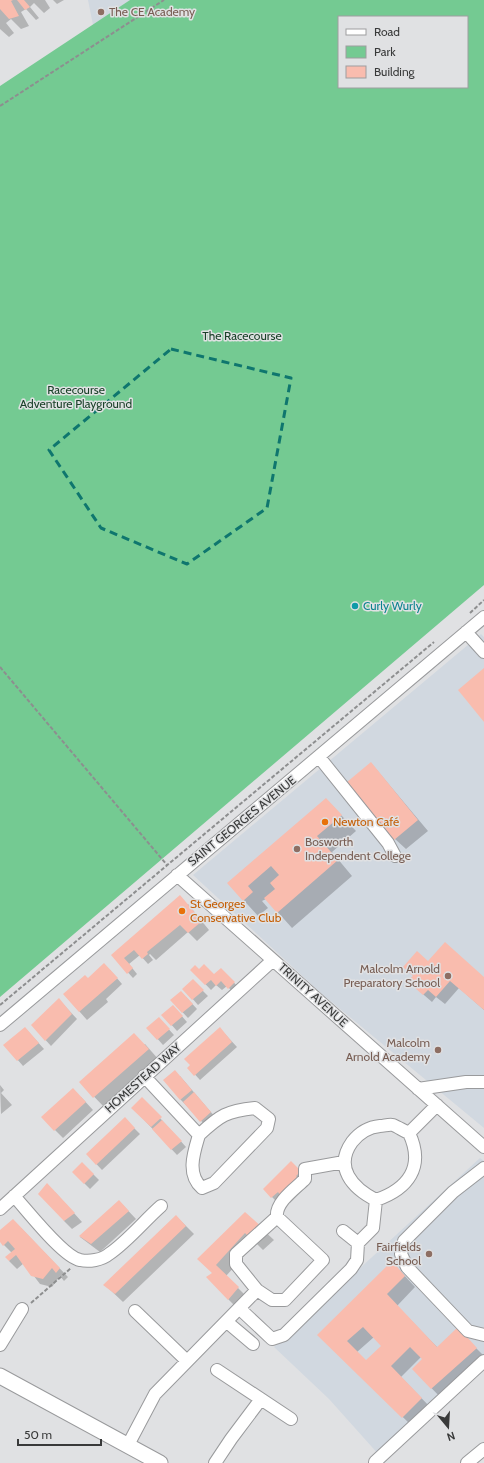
<svg xmlns="http://www.w3.org/2000/svg" width="484" height="1463" font-family="Cabin,sans-serif">
  <style>
    .built { fill: #d1d8e0 }
    .green { fill: #74ca92; fill-rule: evenodd }
    .shadow { fill: #0003; fill-rule: evenodd }
    .building { fill: #f9bcae; fill-rule: evenodd }
    .lines { fill: none; stroke-linecap: round; stroke-linejoin: round }
    .minor-casing { stroke: #999a9c; stroke-width: 14 }
    .major-casing { stroke: #999a9c; stroke-width: 17 }
    .path { stroke: #8d8e8f; stroke-width: 2; stroke-dasharray: 4 2; stroke-linecap: butt }
    .minor { stroke: #fff; stroke-width: 12 }
    .major { stroke: #fff; stroke-width: 15 }
    .marked { fill: none; stroke: #0f766e; stroke-width: 3; stroke-dasharray: 8 5; stroke-linejoin: round }
    .education-dot { fill: #8d6e63; stroke: #e0e1e3; stroke-width: 1.5 }
    .culture-dot { fill: #0f9aa8; stroke: #e0e1e3; stroke-width: 1.5 }
    .food-dot { fill: #e8710a; stroke: #e0e1e3; stroke-width: 1.5 }
    .labels { text-anchor: middle; stroke-width: 3; stroke-linejoin: round; paint-order: stroke }
    .education-label { font-size: 12px; fill: #785e54; stroke: #e0e1e3; text-anchor: end }
    .park-label { font-size: 12px; fill: #1b422a; stroke: #e0e1e3 }
    .culture-label { font-size: 12px; fill: #0d838f; stroke: #e0e1e3; text-anchor: start }
    .street-label { font-size: 12px; fill: #393a3a; stroke: #e0e1e3 }
    .food-label { font-size: 12px; fill: #c56008; stroke: #e0e1e3; text-anchor: start }
  </style>
  <rect width="100%" height="100%" fill="#e0e1e3"/>
  <path class="built" d="M 88,0 L 130,0 L 93,25 Z
    M 481,634 L 484,637 L 484,1128 L 322,994 L 193,875 Z
    M 480,1158 L 484,1161 L 484,1355 L 380,1456 L 329,1399 L 274,1347 Z"/>
  <path class="green" d="M 130,0 L 484,0 L 484,585 L 0,997 L 0,86 ZM 339,17 L 467,17 L 467,87 L 339,87 Z"/>
  <path class="shadow" d="M 0,0 L 45,0 L 50,8 L 44,13 L 34,3 L 30,7 L 39,18 L 36,20 L 26,9 L 21,12 L 29,26 L 21,29 L 11,19 L 6,23 L 14,33 L 9,37 L 0,29 Z
    M 53,0 L 64,0 L 57,4 Z
    M 371,763 L 428,831 L 406,849 L 395,839 Z
    M 326,799 L 356,831 L 332,852 L 352,876 L 292,928 L 266,899 L 262,901 L 268,908 L 258,916 L 228,883 Z
    M 188,904 L 209,930 L 197,941 L 188,932 L 156,960 L 150,954 L 149,955 L 153,960 L 148,964 L 140,955 L 129,964 L 137,974 L 133,978 L 112,955 Z
    M 428,962 L 484,978 L 484,1010 L 459,988 L 445,1004 L 436,997 L 432,1002 L 417,989 Z
    M 221,969 L 239,988 L 234,993 L 227,986 L 222,990 L 216,985 L 211,990 L 192,970 L 199,970 L 214,976 Z
    M 110,970 L 122,984 L 106,999 L 108,1002 L 87,1020 L 64,994 L 88,979 Z
    M 193,981 L 208,996 L 198,1005 L 184,989 Z
    M 186,997 L 197,1009 L 188,1018 L 172,1001 Z
    M 64,1005 L 77,1019 L 51,1046 L 32,1025 Z
    M 173,1006 L 187,1022 L 177,1031 L 163,1015 Z
    M 164,1024 L 174,1035 L 163,1045 L 148,1028 Z
    M 25,1028 L 44,1049 L 23,1066 L 5,1045 Z
    M 225,1034 L 237,1047 L 200,1080 L 189,1068 Z
    M 145,1044 L 159,1060 L 105,1108 L 80,1082 Z
    M 180,1076 L 216,1118 L 206,1126 L 180,1099 Z
    M 0,1085 L 4,1090 L 1,1093 L 12,1105 L 1,1114 Z
    M 81,1097 L 93,1110 L 63,1138 L 42,1117 Z
    M 142,1098 L 186,1147 L 177,1155 L 133,1108 Z
    M 125,1119 L 140,1134 L 102,1170 L 87,1154 Z
    M 291,1162 L 308,1180 L 303,1184 L 306,1187 L 290,1203 L 286,1199 L 280,1205 L 264,1189 Z
    M 82,1163 L 99,1180 L 90,1189 L 73,1172 Z
    M 55,1192 L 82,1222 L 72,1229 L 64,1221 Z
    M 119,1201 L 136,1219 L 100,1252 L 80,1237 Z
    M 245,1213 L 274,1240 L 263,1250 L 256,1243 L 226,1276 L 249,1299 L 239,1310 L 228,1299 L 213,1273 L 199,1259 Z
    M 176,1216 L 194,1234 L 123,1302 L 105,1285 Z
    M 21,1228 L 68,1277 L 64,1281 L 60,1276 L 52,1287 L 40,1284 L 24,1263 L 17,1269 L 9,1261 L 12,1253 L 0,1241 L 0,1231 Z
    M 392,1262 L 415,1287 L 397,1306 L 438,1348 L 457,1329 L 484,1356 L 442,1399 L 413,1369 L 423,1359 L 421,1357 L 401,1377 L 432,1409 L 413,1427 L 319,1335 ZM 374,1337 L 382,1346 L 366,1362 L 357,1352 Z"/>
  <path class="building" d="M 0,0 L 13,0 L 11,1 L 19,16 L 9,19 L 0,9 Z
    M 17,0 L 24,0 L 30,7 L 25,10 Z
    M 484,668 L 484,722 L 458,690 Z
    M 371,762 L 418,820 L 394,840 L 347,782 Z
    M 326,798 L 342,815 L 317,836 L 338,860 L 277,913 L 264,898 L 275,889 L 270,883 L 279,875 L 271,866 L 248,886 L 253,892 L 243,901 L 227,883 Z
    M 180,895 L 202,921 L 188,933 L 180,925 L 147,952 L 148,954 L 142,959 L 134,950 L 124,958 L 133,968 L 127,974 L 111,955 Z
    M 445,942 L 484,977 L 484,1010 L 450,981 L 436,997 L 428,990 L 423,995 L 407,981 L 413,976 L 403,967 L 417,951 L 428,961 Z
    M 104,963 L 118,978 L 79,1012 L 63,994 L 85,975 L 88,978 Z
    M 204,964 L 214,974 L 221,968 L 235,982 L 228,989 L 221,981 L 216,986 L 211,980 L 205,985 L 190,970 L 195,965 L 199,969 Z
    M 193,979 L 204,990 L 192,1000 L 182,989 Z
    M 181,991 L 193,1004 L 182,1013 L 170,1000 Z
    M 59,998 L 72,1014 L 45,1041 L 31,1025 Z
    M 173,1005 L 183,1016 L 171,1026 L 161,1015 Z
    M 159,1017 L 170,1029 L 157,1040 L 146,1028 Z
    M 25,1027 L 39,1043 L 17,1061 L 3,1045 Z
    M 220,1027 L 232,1042 L 194,1076 L 187,1068 L 190,1065 L 184,1059 Z
    M 134,1033 L 149,1049 L 93,1098 L 79,1082 Z
    M 175,1070 L 192,1090 L 180,1100 L 163,1080 Z
    M 73,1088 L 86,1102 L 54,1131 L 41,1117 Z
    M 194,1092 L 211,1112 L 200,1122 L 183,1102 Z
    M 142,1097 L 162,1117 L 151,1127 L 131,1108 Z
    M 125,1117 L 135,1128 L 96,1165 L 86,1154 Z
    M 162,1120 L 182,1141 L 171,1150 L 152,1129 Z
    M 291,1161 L 301,1171 L 296,1176 L 299,1179 L 281,1196 L 278,1192 L 271,1198 L 263,1189 Z
    M 82,1162 L 94,1174 L 84,1184 L 72,1172 Z
    M 47,1183 L 75,1213 L 64,1221 L 38,1194 Z
    M 119,1200 L 129,1211 L 91,1244 L 79,1236 Z
    M 245,1212 L 264,1229 L 252,1240 L 245,1233 L 216,1265 L 239,1287 L 228,1300 L 206,1277 L 212,1273 L 197,1259 Z
    M 176,1215 L 186,1226 L 115,1294 L 103,1285 Z
    M 13,1219 L 60,1268 L 56,1273 L 52,1268 L 43,1279 L 31,1276 L 16,1255 L 9,1261 L 5,1257 L 15,1249 L 8,1241 L 3,1246 L 0,1242 L 0,1230 Z
    M 392,1261 L 405,1276 L 387,1294 L 437,1347 L 458,1327 L 477,1348 L 431,1389 L 412,1369 L 422,1359 L 410,1347 L 391,1366 L 422,1398 L 402,1418 L 317,1335 ZM 363,1327 L 381,1346 L 366,1360 L 347,1341 Z"/>
  <g class="lines">
    <defs>
      <path id="minor" d="M 466,632 L 484,652
        M 319,757 L 388,843 L 395,856
        M 177,875 L 484,1147
        M 0,1025 L 484,617
        M 144,1076 L 199,1135 C 220,1115 227,1111 255,1108 L 269,1119 L 267,1128 L 214,1183 L 202,1188 C 186,1174 194,1152 199,1135
        M 418,1089 L 466,1082 L 484,1082
        M 409,1133 C 404,1131 398,1127 393,1125 C 389,1124 384,1126 380,1126 C 369,1127 359,1133 352,1142 C 334,1167 352,1188 376,1200 C 408,1189 425,1167 409,1133 L 437,1105
        M 484,1168 L 453,1192 L 404,1241 L 401,1254 L 407,1267 L 468,1331 L 484,1335
        M 14,1196 C 27,1210 63,1257 80,1260 C 89,1262 102,1260 109,1254 C 127,1242 144,1221 161,1206
        M 0,1209 L 273,960
        M 277,1217 C 275,1202 296,1188 305,1179 L 305,1169 L 344,1162
        M 343,1231 L 358,1243
        M 240,1309 L 272,1339 L 284,1335 L 351,1269 L 357,1260 L 358,1243 L 373,1228 L 376,1200
        M 135,1311 L 187,1361
        M 227,1322 L 253,1344
        M 0,1345 L 22,1309
        M 217,1370 L 291,1419
        M 128,1445 L 155,1394 L 257,1290 L 272,1300 L 285,1300 L 323,1260 L 277,1217 L 236,1254 L 236,1264 L 257,1290
        M 215,1463 L 231,1439 L 261,1399
        M 376,1463 L 375,1462 L 484,1361
        M 467,1463 L 484,1449"/>
      <path id="major" d="M 0,1376 L 160,1463"/>
    </defs>
    <use href="#minor" class="minor-casing"/>
    <use href="#major" class="major-casing"/>
    <path class="path" d="M 0,106 L 164,0
      M 470,613 L 484,600
      M 0,667 L 167,865
      M 0,1005 L 434,642
      M 31,1303 L 71,1268"/>
    <use href="#minor" class="minor"/>
    <use href="#major" class="major"/>
  </g>
  <path class="marked" d="M 171,349 L 291,378 L 267,508 L 187,564 L 101,528 L 49,450 Z"/>
  <g class="education-dot">
    <circle cx="101" cy="12" r="4"/>
    <circle cx="297" cy="849" r="4"/>
    <circle cx="448" cy="976" r="4"/>
    <circle cx="438" cy="1050" r="4"/>
    <circle cx="429" cy="1254" r="4"/>
  </g>
  <circle class="culture-dot" cx="355" cy="606" r="4"/>
  <g class="food-dot">
    <circle cx="325" cy="822" r="4"/>
    <circle cx="182" cy="911" r="4"/>
  </g>
  <g class="labels">
    <g class="education-label">
      <text x="109" y="16" text-anchor="start">The CE Academy</text>
      <text x="305" y="846" text-anchor="start">Bosworth<tspan x="305" dy="14">Independent College</tspan></text>
      <text x="440" y="973">Malcolm Arnold<tspan x="440" dy="14">Preparatory School</tspan></text>
      <text x="430" y="1047">Malcolm<tspan x="430" dy="14">Arnold Academy</tspan></text>
      <text x="421" y="1251">Fairfields<tspan x="421" dy="14">School</tspan></text>
    </g>
    <g class="park-label">
      <text x="242" y="340">The Racecourse</text>
      <text x="76" y="394">Racecourse<tspan x="76" dy="14">Adventure Playground</tspan></text>
    </g>
    <g class="culture-label">
      <text x="363" y="610">Curly Wurly</text>
    </g>
    <g class="street-label">
      <text transform="translate(242 821) rotate(-39)" y="4">SAINT GEORGES AVENUE</text>
      <text transform="translate(313 995) rotate(42)" y="4">TRINITY AVENUE</text>
      <text transform="translate(143 1078) rotate(-42)" y="4">HOMESTEAD WAY</text>
    </g>
    <g class="food-label">
      <text x="333" y="826">Newton Café</text>
      <text x="190" y="908">St Georges<tspan x="190" dy="14">Conservative Club</tspan></text>
    </g>
  </g>
  <rect x="338" y="16" width="130" height="72" fill="#e0e1e3" stroke="#9d9e9f"/>
  <rect x="346" y="29" width="20" height="6" fill="#ffffff" stroke="#9d9e9f"/>
  <text x="374" y="36" font-size="12" fill="#393a3a">Road</text>
  <rect x="346" y="46" width="20" height="12" fill="#74ca92" stroke="#9d9e9f"/>
  <text x="374" y="56" font-size="12" fill="#393a3a">Park</text>
  <rect x="346" y="66" width="20" height="12" fill="#f9bcae" stroke="#9d9e9f"/>
  <text x="374" y="76" font-size="12" fill="#393a3a">Building</text>
  <g transform="translate(448 1427) rotate(162)" stroke="#e0e1e3" stroke-width="3" paint-order="stroke">
  <path d="M0-3L7 15L0 10L-7 15Z" fill="#393a3a"/>
  <text y="-6" font-size="11" font-weight="bold" text-anchor="middle" fill="#393a3a">N</text>
  </g>
  <path d="M18 1439v6h83v-6" fill="none" stroke="#393a3a" stroke-width="2"/>
  <text x="24" y="1439" font-size="12" fill="#393a3a" stroke="#e0e1e3" stroke-width="3" paint-order="stroke">50 m</text>
</svg>
